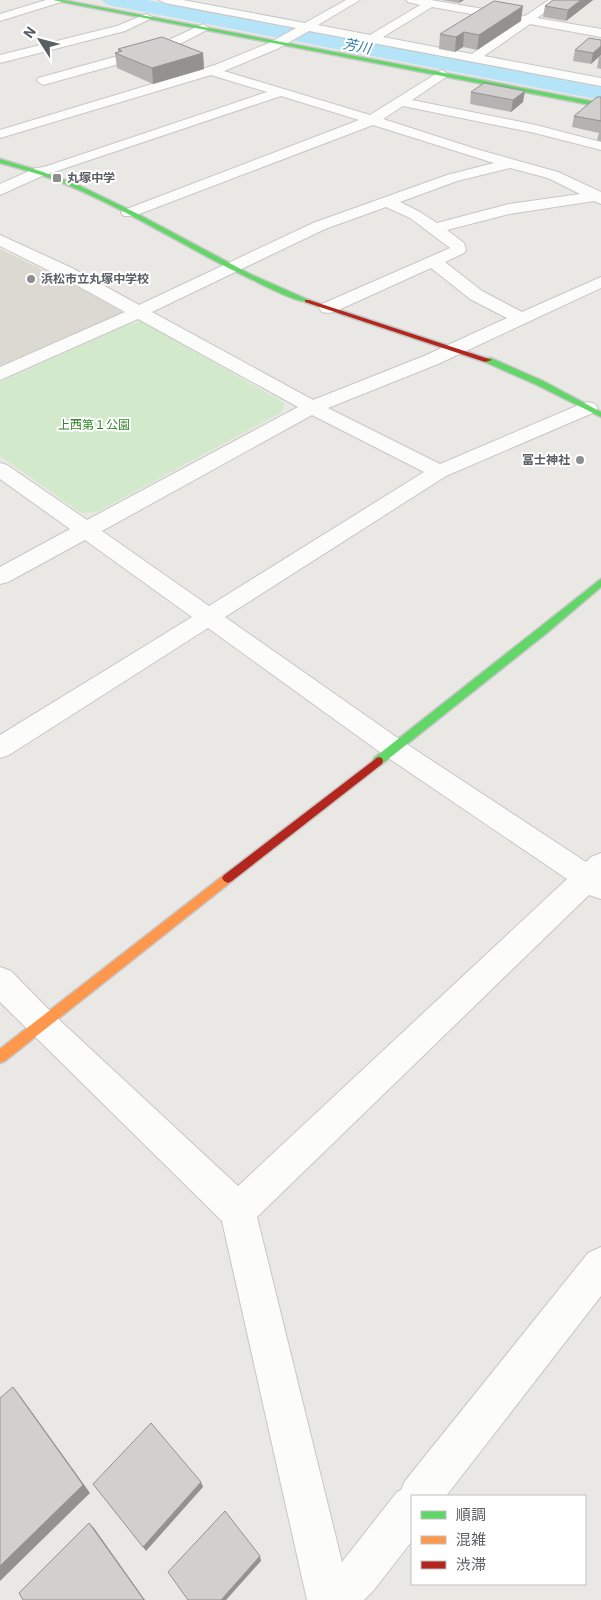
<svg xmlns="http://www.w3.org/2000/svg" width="601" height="1600" font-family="Roboto,'Noto Sans JP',sans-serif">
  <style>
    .education { fill: #dcd8d2 }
    .green { fill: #d2e9cc }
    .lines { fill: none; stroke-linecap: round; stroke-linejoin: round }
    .river { fill: #b5e3f7; fill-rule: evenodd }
    .street-casing { stroke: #c6c7c6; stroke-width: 2 }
    .fast-casing { stroke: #c7c7c7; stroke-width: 3 }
    .slow-casing { stroke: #c7c7c7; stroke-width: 3 }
    .jam-casing { stroke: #c7c7c7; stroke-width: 3 }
    .street { fill: #fcfcfb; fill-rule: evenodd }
    .fast { fill: #63d668; fill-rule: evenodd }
    .slow { fill: #ff974d; fill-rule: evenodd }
    .jam { fill: #b3261e; fill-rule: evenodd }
    .wall { fill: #b5b3b1 }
    .shaded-wall { fill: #939290 }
    .building { fill: #d2d0ce; stroke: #939290 }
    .poi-dot { fill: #8c8e90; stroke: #fff; stroke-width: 2 }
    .labels { text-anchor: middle; stroke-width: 4; stroke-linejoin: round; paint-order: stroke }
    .far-poi-label { font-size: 12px; font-weight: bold; fill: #595e63; stroke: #fff; text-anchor: start }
    .far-park-label { font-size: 12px; fill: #33872c; stroke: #fff }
    .far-water-label { font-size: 14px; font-style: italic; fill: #2e79a9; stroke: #fff }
  </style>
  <rect width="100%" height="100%" fill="#eae8e4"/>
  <path class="education" d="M 0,249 L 123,309 L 120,314 L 0,367 Z"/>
  <path class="green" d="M 142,321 L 284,403 L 282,412 L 97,512 L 81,513 L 0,456 L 0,382 L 125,326 Z"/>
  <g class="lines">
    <path class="river" d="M 102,0 L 147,0 L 601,86 L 601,100 L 113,6 L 106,4 Z"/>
    <defs>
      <path id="street" d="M 46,0 L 63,0 L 61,2 L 0,21 L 0,14 Z
        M 159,0 L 183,0 L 305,23 L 346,0 L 360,0 L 318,25 L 370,35 L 420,5 L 408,2 L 406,0 L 431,0 L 525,16 L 549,0 L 562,0 L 537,18 L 601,29 L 601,37 L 530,24 L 484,56 L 601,78 L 601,86 L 309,31 L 277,49 L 224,71 L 370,115 L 442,70 L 448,74 L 446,77 L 412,100 L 536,125 L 601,142 L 601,150 L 535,133 L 403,106 L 383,119 L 476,149 L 558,172 L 601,192 L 601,204 L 594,201 L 509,214 L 447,230 L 464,243 L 466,250 L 464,253 L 445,262 L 482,291 L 522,312 L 601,277 L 601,288 L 438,364 L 328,408 L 440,464 L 581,404 L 588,402 L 595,404 L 598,408 L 595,412 L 446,476 L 225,617 L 402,741 L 586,862 L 591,857 L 601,853 L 601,899 L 589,895 L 257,1217 L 342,1562 L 397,1492 L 401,1490 L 405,1481 L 588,1253 L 601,1247 L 601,1296 L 446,1496 L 412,1496 L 412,1541 L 373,1591 L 364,1600 L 307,1600 L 222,1221 L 0,1002 L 0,967 L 11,971 L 53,1014 L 238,1186 L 567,879 L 384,755 L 208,628 L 9,755 L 0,758 L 0,735 L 192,617 L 85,540 L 8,582 L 0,584 L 0,567 L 70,529 L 0,479 L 0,463 L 7,465 L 87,520 L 298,407 L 138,319 L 0,380 L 0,367 L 125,312 L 60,276 L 0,246 L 0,235 L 72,268 L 139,305 L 313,223 L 447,175 L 494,163 L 373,125 L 134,216 L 124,216 L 121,213 L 124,210 L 359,120 L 281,96 L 42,176 L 0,195 L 0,184 L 36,168 L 44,167 L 267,92 L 211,75 L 0,138 L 0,130 L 215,65 L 269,43 L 296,28 L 165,3 ZM 432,7 L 517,22 L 472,54 L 383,37 ZM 510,168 L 548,178 L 580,194 L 509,204 L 437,223 L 420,212 L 400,202 L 457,181 ZM 386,207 L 410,218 L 450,248 L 322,304 L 319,308 L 322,312 L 328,313 L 334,312 L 431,268 L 470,299 L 507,318 L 424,356 L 313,400 L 152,312 L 325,229 ZM 312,415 L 424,472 L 209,606 L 102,531 Z
        M 146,14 L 152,17 L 150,19 L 125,31 L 0,63 L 0,55 L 117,26 Z
        M 203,24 L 209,28 L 207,30 L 166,51 L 43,85 L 37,81 L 38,78 L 158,45 Z"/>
      <path id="fast" d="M 53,0 L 62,0 L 601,103 L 601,107 Z
        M 0,159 L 40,171 L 78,185 L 136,213 L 250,274 L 311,301 C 303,306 265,286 255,281 C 191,251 131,211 65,184 C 44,175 22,169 0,163 Z
        M 485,358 L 491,358 L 543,381 L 601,412 L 601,417 L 537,385 L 485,362 Z
        M 601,579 L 601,587 L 548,632 L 382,764 L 374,764 L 373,761 L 374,758 Z"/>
      <path id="slow" d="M 228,873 L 232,875 L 234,878 L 232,881 L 5,1061 L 0,1063 L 0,1049 L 224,875 Z"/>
      <path id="jam" d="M 305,300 L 309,300 L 492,360 L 485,362 L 305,302 Z
        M 378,757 L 382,758 L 383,761 L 382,764 L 232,881 L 228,883 L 224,881 L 222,878 L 224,875 Z"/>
    </defs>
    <use href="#street" class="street-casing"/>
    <use href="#fast" class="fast-casing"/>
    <use href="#slow" class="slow-casing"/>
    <use href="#jam" class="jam-casing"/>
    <use href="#street" class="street"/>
    <use href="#fast" class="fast"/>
    <use href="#slow" class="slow"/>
    <use href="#jam" class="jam"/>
  </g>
  <path class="wall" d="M 442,0 L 464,0 L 459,3 Z
    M 553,0 L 593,0 L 566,21 L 543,17 L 545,6 Z
    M 521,21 L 477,50 L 463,47 L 455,52 L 439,49 L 440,34 Z
    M 589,38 L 601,55 L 591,64 L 573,61 L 575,50 Z
    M 118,49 L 203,53 L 204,69 L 153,84 L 117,68 L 115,53 L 118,52 Z
    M 601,56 L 601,69 L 597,68 L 599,57 Z
    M 471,92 L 523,102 L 511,112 L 470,104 Z
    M 601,97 L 601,141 L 597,140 L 599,133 L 572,127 L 574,116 Z"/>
  <path class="shaded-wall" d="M 460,0 L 464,0 L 459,3 Z
    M 581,0 L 593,0 L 566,21 L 568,10 Z
    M 523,6 L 521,21 L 477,50 L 479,35 Z
    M 464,32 L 463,47 L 455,52 L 456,37 Z
    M 601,46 L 601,55 L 591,64 L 593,53 Z
    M 203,53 L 204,69 L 153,84 L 152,68 Z
    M 525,91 L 523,102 L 511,112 L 513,100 Z
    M 13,1387 L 21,1397 L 90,1493 L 0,1581 L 0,1566 Z
    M 201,1482 L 203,1487 L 146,1551 L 143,1547 Z
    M 89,1523 L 94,1528 L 145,1600 L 144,1600 Z
    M 260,1556 L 261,1561 L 226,1600 L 221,1600 Z"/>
  <path class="building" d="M 553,0 L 581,0 L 568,10 L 545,6 Z
    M 494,1 L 523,6 L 479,35 L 464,32 L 456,37 L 440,34 Z
    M 162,37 L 203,53 L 152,68 L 115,53 L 122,51 L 118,49 Z
    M 589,38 L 601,40 L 601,46 L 593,53 L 575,50 Z
    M 484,83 L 525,91 L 513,100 L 471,92 Z
    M 597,97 L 601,97 L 601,121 L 574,116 Z
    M 13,1387 L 83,1485 L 0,1566 L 0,1398 Z
    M 151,1423 L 201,1482 L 143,1547 L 93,1484 Z
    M 225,1511 L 260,1556 L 221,1600 L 188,1600 L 168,1572 Z
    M 89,1523 L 144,1600 L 23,1600 L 19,1593 Z"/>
  <g class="poi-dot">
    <rect x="52" y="173" width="10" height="10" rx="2.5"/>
    <circle cx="31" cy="279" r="5"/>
    <circle cx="580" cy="460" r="5"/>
  </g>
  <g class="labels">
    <g class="far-poi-label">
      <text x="67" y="182">丸塚中学</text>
      <text x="41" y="283">浜松市立丸塚中学校</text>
      <text x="570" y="464" text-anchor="end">冨士神社</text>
    </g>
    <g class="far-park-label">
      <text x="94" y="429">上西第１公園</text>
    </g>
    <g class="far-water-label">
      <text transform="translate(357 46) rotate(11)" y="5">芳川</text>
    </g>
  </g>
  <rect x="411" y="1495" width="175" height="90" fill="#ffffff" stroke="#bdbfc1"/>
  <rect x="421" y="1511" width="25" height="8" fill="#63d668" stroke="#bdbfc1"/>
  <text x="456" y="1520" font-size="15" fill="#595e63">順調</text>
  <rect x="421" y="1536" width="25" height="8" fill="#ff974d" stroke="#bdbfc1"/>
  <text x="456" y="1545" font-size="15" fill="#595e63">混雑</text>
  <rect x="421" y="1561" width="25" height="8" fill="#b3261e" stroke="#bdbfc1"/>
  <text x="456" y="1570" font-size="15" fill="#595e63">渋滞</text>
  <g transform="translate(40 40) rotate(306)" stroke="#ffffff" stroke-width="4" paint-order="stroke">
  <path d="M0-4L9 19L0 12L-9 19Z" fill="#595e63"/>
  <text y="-8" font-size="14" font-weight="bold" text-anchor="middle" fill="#595e63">N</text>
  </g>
</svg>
